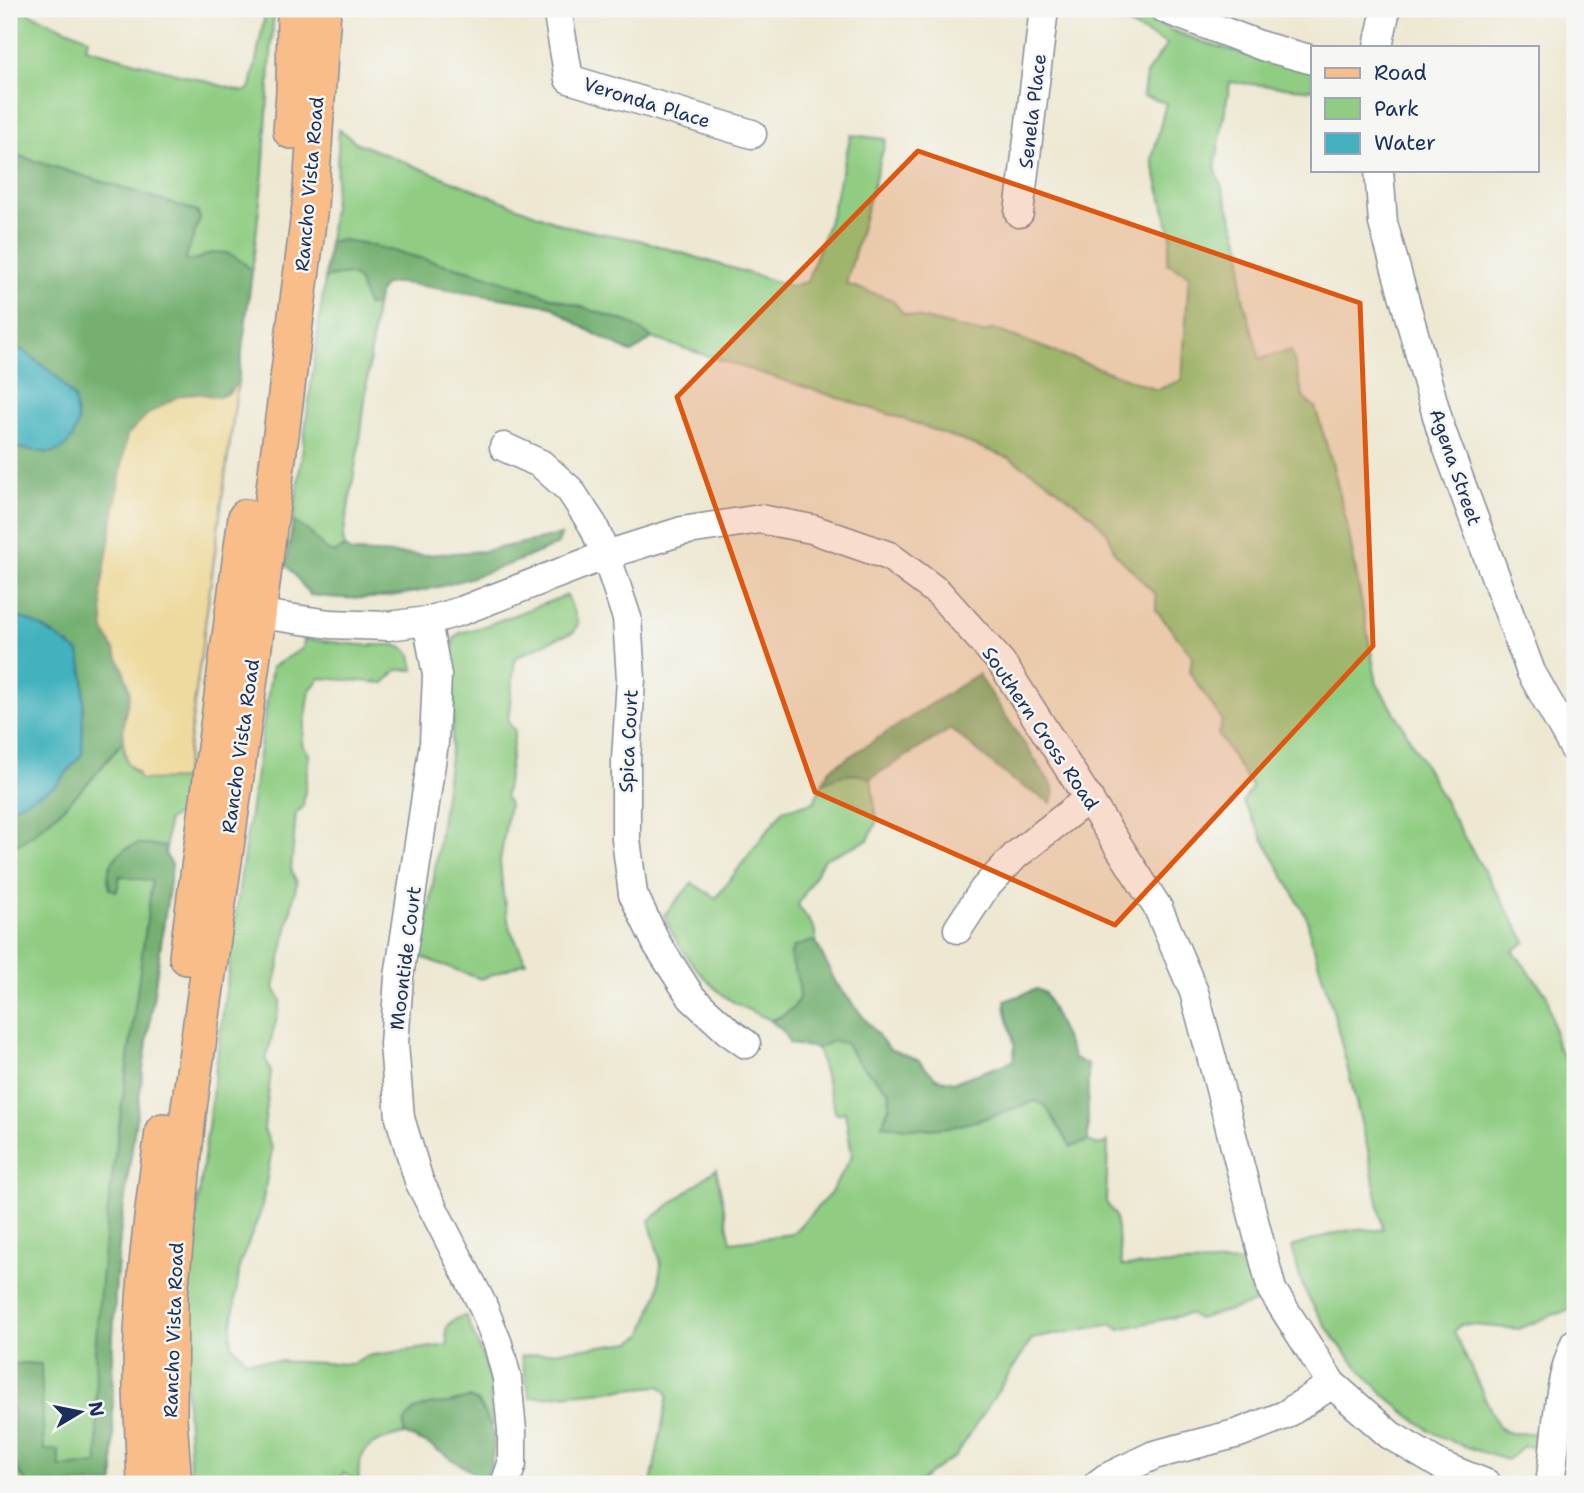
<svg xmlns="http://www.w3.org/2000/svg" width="1584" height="1493" font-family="'Shantell Sans',sans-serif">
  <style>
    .green { fill: #90cd83; stroke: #567e70; stroke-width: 2 }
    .forest { fill: #74b071; stroke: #487068; stroke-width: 2 }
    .sand { fill: #eeda9e; stroke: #84847e; stroke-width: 2 }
    .water { fill: #43b2be; stroke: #2f708e; stroke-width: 2 }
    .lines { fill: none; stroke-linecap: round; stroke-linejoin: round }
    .minor-casing { stroke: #848c98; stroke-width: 31 }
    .major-casing { stroke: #848c98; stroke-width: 38 }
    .minor { stroke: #fff; stroke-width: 28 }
    .major { stroke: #f8bd89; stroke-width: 35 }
    .marked { fill: #de5710; fill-opacity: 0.2; stroke: #de5710; stroke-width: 5; stroke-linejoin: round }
    .labels { text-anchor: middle; stroke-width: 5; stroke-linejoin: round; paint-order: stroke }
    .street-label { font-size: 19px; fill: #1b2f5e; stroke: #f6f6f2 }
  </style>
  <rect width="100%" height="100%" fill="#f6f6f2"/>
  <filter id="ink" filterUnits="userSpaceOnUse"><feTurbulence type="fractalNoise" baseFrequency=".0143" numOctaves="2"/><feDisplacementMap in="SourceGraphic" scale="14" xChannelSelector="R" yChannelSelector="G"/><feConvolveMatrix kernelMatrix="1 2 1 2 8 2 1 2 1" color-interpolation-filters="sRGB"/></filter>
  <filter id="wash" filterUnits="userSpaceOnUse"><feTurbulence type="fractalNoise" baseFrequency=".00686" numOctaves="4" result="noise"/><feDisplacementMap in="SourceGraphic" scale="28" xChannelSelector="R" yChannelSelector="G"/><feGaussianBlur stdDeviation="1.57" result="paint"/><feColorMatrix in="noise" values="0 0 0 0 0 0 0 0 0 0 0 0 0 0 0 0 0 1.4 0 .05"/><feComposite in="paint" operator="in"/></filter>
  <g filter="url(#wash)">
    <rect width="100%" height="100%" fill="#eee8d2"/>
    <path class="green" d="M 9,9 L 24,9 L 31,14 L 88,38 L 86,48 L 244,92 L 251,87 L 266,9 L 274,9 L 263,174 L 252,272 L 244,263 L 213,253 L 196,261 L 184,260 L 200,218 L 197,211 L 9,153 Z
      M 1098,9 L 1135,9 L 1171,30 L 1203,42 L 1248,55 L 1313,66 L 1313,90 L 1230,82 L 1215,167 L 1242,248 L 1242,294 L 1260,359 L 1291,350 L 1304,399 L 1315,407 L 1332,462 L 1347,524 L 1377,684 L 1400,721 L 1464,837 L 1526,942 L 1513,951 L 1547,995 L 1557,1046 L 1575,1074 L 1575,1298 L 1568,1311 L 1552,1315 L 1519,1329 L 1460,1324 L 1454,1332 L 1498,1426 C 1507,1437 1521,1432 1535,1433 L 1534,1447 L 1524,1446 L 1507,1460 C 1486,1453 1455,1445 1436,1434 C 1384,1402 1334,1347 1306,1293 C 1299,1279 1296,1262 1292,1247 C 1313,1240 1334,1232 1357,1229 C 1368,1227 1371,1233 1383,1229 L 1368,1150 L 1334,1014 L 1309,932 L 1308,920 L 1243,802 L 1252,787 L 1218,734 L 1222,720 L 1190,673 L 1192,656 L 1156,610 L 1156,595 L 1114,552 L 1108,534 L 1092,516 L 1044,479 L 1009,458 L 904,419 L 652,338 L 630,323 L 478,273 L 362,243 L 342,240 L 329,242 L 337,171 L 339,129 L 357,143 L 563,225 L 599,233 L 639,240 L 791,286 L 807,282 L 831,215 L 851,135 L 886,139 L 846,284 L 891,299 L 904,314 L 982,333 L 994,329 L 1157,390 L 1182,380 L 1189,275 L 1167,263 L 1171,236 L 1152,159 L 1166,103 L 1143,96 L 1146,74 L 1167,44 Z
      M 344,273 C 361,275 362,291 367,305 L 376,306 L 361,433 L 343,538 L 345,547 L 334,553 L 325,551 C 315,538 307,530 293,522 L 325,278 Z
      M 567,595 L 578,623 L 574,632 L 550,641 L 515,658 L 508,722 L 515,731 L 505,797 L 509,804 L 500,862 L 503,894 L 510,929 L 526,962 L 481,979 L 421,957 L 430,907 L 451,749 L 454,703 L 452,661 L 454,639 L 460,633 L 482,627 Z
      M 304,639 L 360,645 L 394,645 L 405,649 L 411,655 L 414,670 L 397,670 L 384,683 L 320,678 L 310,690 L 302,744 L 309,754 L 303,807 L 296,813 L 291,871 L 297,882 L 274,988 L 281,1001 L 266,1060 L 271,1072 L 264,1129 L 272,1149 L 261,1211 L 240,1264 L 231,1333 L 232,1345 L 246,1360 L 352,1364 L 366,1356 L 448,1345 C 448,1341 446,1337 446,1333 C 445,1323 457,1317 466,1316 L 483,1357 L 489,1378 L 492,1429 L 488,1422 L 483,1408 L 477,1401 L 469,1398 L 449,1403 L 432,1404 L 404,1423 L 404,1434 C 374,1441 355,1447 359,1482 L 343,1473 L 337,1484 L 191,1484 L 186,1389 L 188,1280 L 242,867 L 272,667 L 303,648 Z
      M 123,741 C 124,747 124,757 127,763 C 137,783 166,779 184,779 L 180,813 L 168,820 L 165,854 L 172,865 L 121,1225 L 115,1292 L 112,1358 L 114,1481 L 111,1484 L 9,1484 L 9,850 C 55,822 90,782 123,741 Z
      M 862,774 L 871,778 L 877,821 L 868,840 L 824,859 L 798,905 L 814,928 L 817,944 L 812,942 L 794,947 L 790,956 C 802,989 809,1006 771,1020 C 755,1013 737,1006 723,995 C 700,977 674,942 664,915 L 692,883 L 716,898 L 783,810 L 814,802 L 822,784 L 838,775 Z
      M 832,1041 L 845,1042 L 859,1063 L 890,1092 L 889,1107 L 883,1125 L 953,1127 L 1001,1113 L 1034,1101 L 1045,1105 L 1071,1147 L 1088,1141 L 1099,1145 L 1108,1142 L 1106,1202 L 1115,1215 L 1122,1266 L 1243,1262 L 1255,1303 L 1198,1319 L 1189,1314 L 1120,1329 L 1112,1324 L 1032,1339 L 955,1457 L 944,1463 L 916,1484 L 651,1484 L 668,1394 L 660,1386 L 530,1398 L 521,1356 L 631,1342 L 642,1335 L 658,1293 L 661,1264 L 657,1249 L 649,1221 L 716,1169 L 731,1242 L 792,1234 L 830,1194 L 852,1156 L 845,1112 L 836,1114 L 817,1048 Z"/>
    <path class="forest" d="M 9,153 L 197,211 L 200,218 L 185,260 C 200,261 200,256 212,253 C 229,249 242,260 252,272 L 238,383 C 223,400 216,397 195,393 L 104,630 L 123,668 L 130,693 L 124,719 L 123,741 L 92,779 L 59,812 L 31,836 L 9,850 L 9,809 L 20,802 L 82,754 L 84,679 L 16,617 L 9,616 L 9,450 L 19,448 L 50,453 L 74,398 C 56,376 36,355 9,345 Z
      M 342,240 L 362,243 L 478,273 L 630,323 L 652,338 L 632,353 C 605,339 577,326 552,306 L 403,283 C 383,281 379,287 376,306 L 367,305 C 356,275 361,270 325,278 L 329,242 Z
      M 293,522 C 298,525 304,527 308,531 C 318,539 321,550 334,553 L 345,547 L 351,552 L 425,555 L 484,551 L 561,535 L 558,544 C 496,572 411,602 343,598 C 332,598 321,596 310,595 L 286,564 Z
      M 978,674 L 1053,787 L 1054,793 L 1051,803 L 1012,780 L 951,729 L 871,778 C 852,771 839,774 822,784 L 830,769 Z
      M 138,844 L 147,844 L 166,847 L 165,854 L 172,865 L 121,1225 L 115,1292 L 112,1358 L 114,1481 L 111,1484 L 29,1484 C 2,1459 15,1443 13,1412 C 13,1406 10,1401 9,1396 C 7,1387 9,1377 9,1368 L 15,1364 L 22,1363 L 41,1364 L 44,1450 L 58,1450 L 60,1467 L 98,1464 L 95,1350 L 100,1291 L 107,1215 L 152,881 L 120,876 L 117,891 L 110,889 C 103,868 117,849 138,844 Z
      M 812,941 L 817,944 L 836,983 L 889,1049 L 918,1060 L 936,1078 L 954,1082 L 1013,1061 C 1019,1041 1005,1022 1005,1001 L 1037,989 L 1045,993 L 1074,1058 L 1088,1065 L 1088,1141 L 1071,1147 L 1045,1105 L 1035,1101 C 1000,1113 964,1128 927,1129 C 912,1130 897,1126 882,1125 L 889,1107 L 890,1092 L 859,1063 L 845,1043 L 832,1041 L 817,1048 L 790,1044 L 782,1030 L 771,1021 C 809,1006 802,989 790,957 L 794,947 Z
      M 469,1398 C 480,1403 482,1408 486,1419 C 488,1423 491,1425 492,1429 C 497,1441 491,1469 485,1480 L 426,1443 L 404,1434 L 404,1423 L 414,1410 L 432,1404 L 449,1403 Z"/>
    <path class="sand" d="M 238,383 L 184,779 L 140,780 L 137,772 L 127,763 L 123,741 L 124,719 L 130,693 L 123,668 L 104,630 L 101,590 L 127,435 L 148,414 L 177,397 L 195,393 L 219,397 L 229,393 Z"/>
    <path class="water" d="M 9,345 L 24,351 L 56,376 L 74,398 L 78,422 L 73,437 L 63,449 L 50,453 L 19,448 L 9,450 Z
      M 9,616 C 35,618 58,638 79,652 L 84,679 L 82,754 L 56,786 L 9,809 Z"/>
  </g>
  <g filter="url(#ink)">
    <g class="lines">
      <defs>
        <path id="minor" d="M 557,9 L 569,79 L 752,134
          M 1165,9 L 1262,46 L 1313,60
          M 1378,47 L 1386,9
          M 1379,170 L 1383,223 L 1441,430 L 1531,672 L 1575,750
          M 1019,213 L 1044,9
          M 504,447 L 541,464 L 570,490 L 593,525 L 606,555 L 627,618 L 631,679 L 626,760 L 626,839 L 633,894 L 657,944 L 692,998 L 728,1031 L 746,1044
          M 239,611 L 330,624 L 388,626 L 427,621 L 461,611 L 606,555 L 682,531 L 760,519 L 812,529 L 889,556 L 939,593 L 1001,662 L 1158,908 L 1194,992 L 1219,1085 L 1272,1290 L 1332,1384 L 1390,1435 L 1442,1466 L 1487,1484
          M 427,621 L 437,675 L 434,743 L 399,977 L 394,1044 L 400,1118 L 419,1181 L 482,1304 L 498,1344 L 507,1378 L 512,1431 L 512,1464 L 505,1484
          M 958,929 L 984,889 L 1016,855 L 1089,798
          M 1098,1484 L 1106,1478 L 1154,1455 L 1239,1433 L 1285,1415 L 1332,1384
          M 1550,1484 C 1557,1438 1556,1387 1575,1343"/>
        <path id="major" d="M 291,131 L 294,92 L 295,9
          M 187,957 L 246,517
          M 145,1484 C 144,1452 142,1420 141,1388 C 140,1302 152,1216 163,1131
          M 174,1484 L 169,1419 L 170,1294 L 188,1115 L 251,670 L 310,206 L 323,9"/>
      </defs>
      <use href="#minor" class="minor-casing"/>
      <use href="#major" class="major-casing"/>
      <use href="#minor" class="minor"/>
      <use href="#major" class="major"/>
    </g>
  </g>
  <path class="marked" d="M 918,151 L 1360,303 L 1373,646 L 1115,925 L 815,792 L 677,397 Z"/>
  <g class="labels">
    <g class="street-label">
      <text transform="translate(647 102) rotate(17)" y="7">Veronda Place</text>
      <text transform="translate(1032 111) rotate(-83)" y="7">Senela Place</text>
      <text transform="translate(309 184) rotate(-85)" y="7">Rancho Vista Road</text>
      <text transform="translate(1456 467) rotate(71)" y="7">Agena Street</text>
      <text transform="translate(1041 728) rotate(56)" y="7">Southern Cross Road</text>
      <text transform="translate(628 741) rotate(-87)" y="7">Spica Court</text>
      <text transform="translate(240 746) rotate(-82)" y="7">Rancho Vista Road</text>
      <text transform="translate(405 958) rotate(-83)" y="7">Moontide Court</text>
      <text transform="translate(173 1330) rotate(-88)" y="7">Rancho Vista Road</text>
    </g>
  </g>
  <rect width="1584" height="1493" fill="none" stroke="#f6f6f2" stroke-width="35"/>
  <rect x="1311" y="46" width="228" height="126" fill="#f6f6f2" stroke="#9ea6b7" stroke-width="2"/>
  <rect x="1325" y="68" width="35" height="10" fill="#f8bd89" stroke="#9ea6b7" stroke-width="2"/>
  <text x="1374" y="80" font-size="21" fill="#1b2f5e">Road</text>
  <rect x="1325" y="98" width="35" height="21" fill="#90cd83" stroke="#9ea6b7" stroke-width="2"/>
  <text x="1374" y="116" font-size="21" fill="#1b2f5e">Park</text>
  <rect x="1325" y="133" width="35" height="21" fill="#43b2be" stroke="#9ea6b7" stroke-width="2"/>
  <text x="1374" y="150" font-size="21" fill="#1b2f5e">Water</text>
  <g transform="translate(80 1412) rotate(80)" stroke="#f6f6f2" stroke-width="5" paint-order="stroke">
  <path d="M0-5L12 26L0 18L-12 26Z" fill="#1b2f5e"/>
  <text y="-10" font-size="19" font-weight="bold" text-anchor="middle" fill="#1b2f5e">N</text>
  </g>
</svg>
